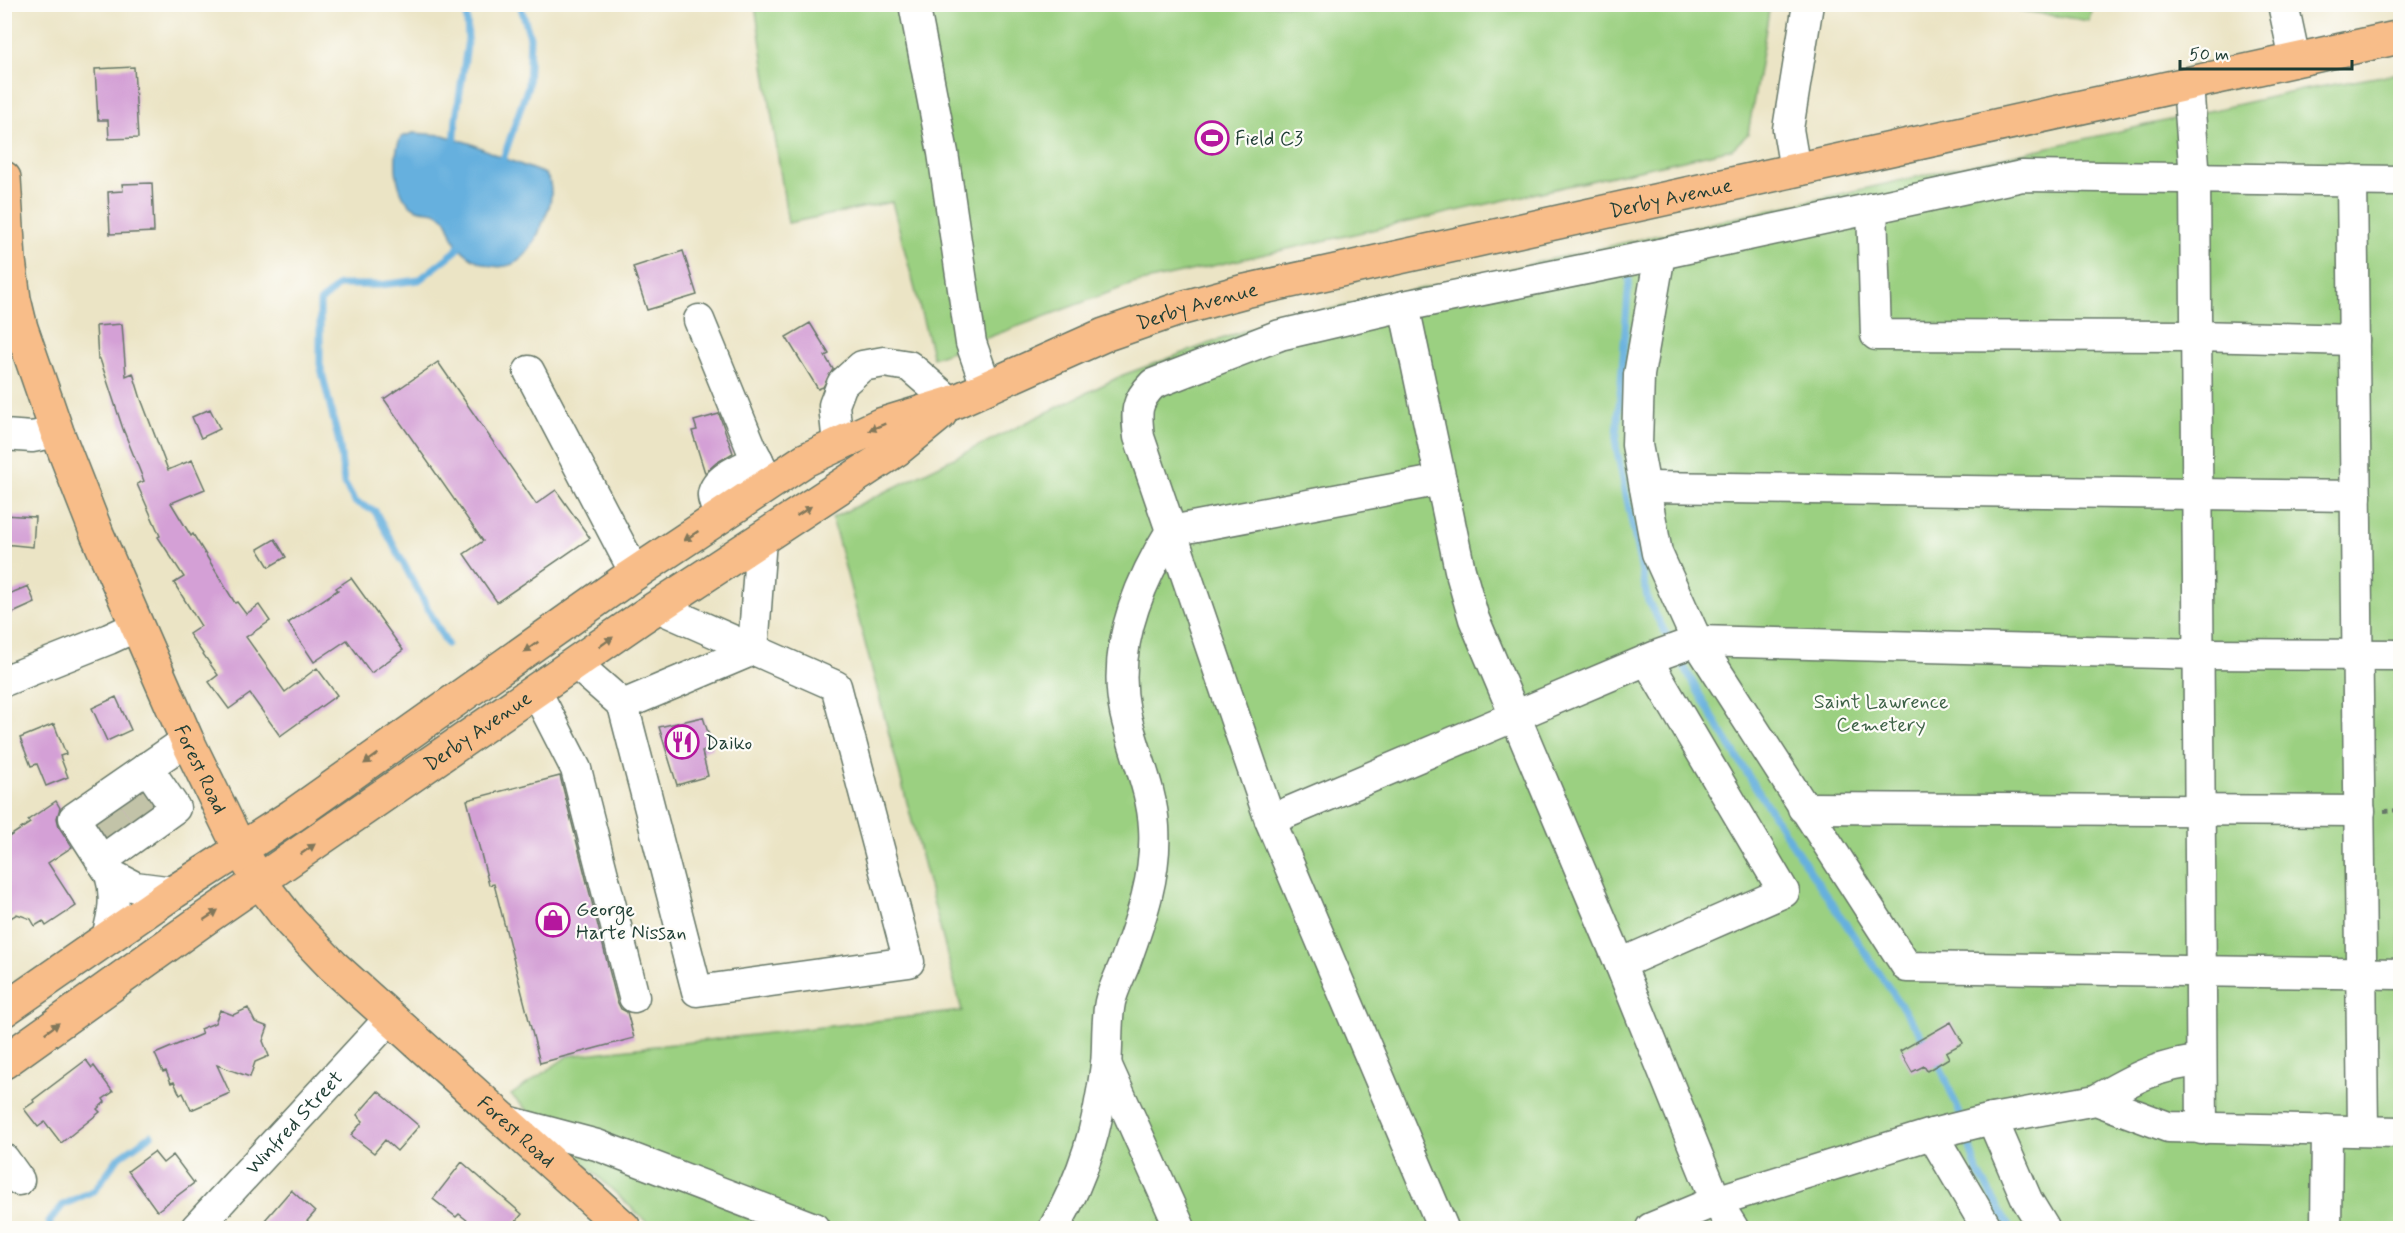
<svg xmlns="http://www.w3.org/2000/svg" width="2405" height="1233" font-family="Mynerve,sans-serif">
  <style>
    .green { fill: #9bd081; stroke: #5d865a; stroke-width: 1.5 }
    .water { fill: #66b0de; stroke: #427689; stroke-width: 1.5 }
    .lines { fill: none; stroke-linecap: round; stroke-linejoin: round }
    .stream { stroke: #66b0de; stroke-width: 7 }
    .building { fill: #d4a0d6 }
    .minor-tunnel { stroke: #c2c3a8; stroke-width: 30; stroke-dasharray: 30 15; stroke-linecap: butt }
    .minor-casing { stroke: #667767; stroke-width: 33 }
    .major-casing { stroke: #667767; stroke-width: 36 }
    .highway-casing { stroke: #667767; stroke-width: 36 }
    .path { stroke: #667767; stroke-width: 4; stroke-dasharray: 4.5 4.5; stroke-linecap: butt }
    .minor { stroke: #fff; stroke-width: 30 }
    .major { stroke: #f8bd89; stroke-width: 33 }
    .highway { stroke: #f8bd89; stroke-width: 33 }
    .oneway { fill: #81775a }
    .labels { text-anchor: middle; stroke-width: 4.5; stroke-linejoin: round; paint-order: stroke }
    .poi-label { font-size: 20px; fill: #1f3d34; stroke: #fdfcf7; text-anchor: start }
    .street-label { font-size: 20px; fill: #1f3d34; stroke: #fdfcf7 }
    .park-label { font-size: 20px; fill: #3e6247; stroke: #fdfcf7 }
  </style>
  <rect width="100%" height="100%" fill="#fdfcf7"/>
  <filter id="ink" filterUnits="userSpaceOnUse"><feTurbulence type="fractalNoise" baseFrequency=".0167" numOctaves="2"/><feDisplacementMap in="SourceGraphic" scale="12" xChannelSelector="R" yChannelSelector="G"/><feConvolveMatrix kernelMatrix="1 2 1 2 8 2 1 2 1" color-interpolation-filters="sRGB"/></filter>
  <filter id="wash" filterUnits="userSpaceOnUse"><feTurbulence type="fractalNoise" baseFrequency=".008" numOctaves="4" result="noise"/><feDisplacementMap in="SourceGraphic" scale="24" xChannelSelector="R" yChannelSelector="G"/><feGaussianBlur stdDeviation="1.35" result="paint"/><feColorMatrix in="noise" values="0 0 0 0 0 0 0 0 0 0 0 0 0 0 0 0 0 1.4 0 .05"/><feComposite in="paint" operator="in"/></filter>
  <g filter="url(#wash)">
    <rect width="100%" height="100%" fill="#ebe4c5"/>
    <path class="green" d="M 755,5 L 1770,5 L 1748,134 L 1732,149 L 1132,284 L 933,358 L 892,202 L 788,223 Z
      M 1983,5 L 2092,5 L 2089,21 Z
      M 2400,73 L 2400,1228 L 653,1228 L 511,1095 L 568,1056 L 962,1011 L 832,518 L 1123,375 L 1260,325 L 2302,90 Z"/>
    <path class="water" d="M 413,133 L 443,135 L 472,144 L 498,156 L 545,174 C 555,185 551,205 545,217 C 540,230 533,248 523,257 C 503,276 474,264 458,246 C 451,238 451,226 444,218 C 436,208 425,213 415,208 C 395,198 391,155 401,137 Z"/>
    <g class="lines">
      <path class="stream" d="M 454,149 L 456,118 L 468,39 L 466,4
        M 501,165 L 528,86 L 530,37 L 520,4
        M 1629,280 L 1616,446 L 1648,601 L 1671,643
        M 447,644 L 375,511 L 355,502 L 344,483 L 340,447 L 320,364 L 320,302 L 339,285 L 380,285 L 419,280 L 456,251 L 463,238
        M 1678,656 C 1750,788 1839,913 1923,1038
        M 1939,1064 L 1960,1114
        M 1967,1137 L 1976,1168 L 2010,1228
        M 51,1228 L 49,1222 L 63,1205 L 95,1190 L 118,1158 L 151,1135"/>
    </g>
    <g id="blocks">
      <path class="building" d="M 134,67 L 138,138 L 109,139 L 108,120 L 98,120 L 95,69 Z
        M 152,183 L 154,232 L 110,234 L 108,192 L 123,191 L 122,184 Z
        M 683,251 L 697,295 L 647,310 L 633,267 Z
        M 810,323 L 829,354 L 825,356 L 833,369 L 823,387 L 818,389 L 786,337 Z
        M 122,324 L 126,376 L 133,373 L 141,399 L 168,470 L 192,460 L 205,489 L 171,503 L 191,536 L 193,534 L 235,603 L 237,602 L 246,614 L 259,605 L 270,621 L 246,637 L 285,692 L 317,668 L 337,695 L 280,736 L 250,694 L 229,709 L 209,682 L 218,675 L 189,634 L 201,626 L 174,583 L 184,577 L 158,537 L 160,536 L 137,484 L 144,481 L 123,429 L 100,359 L 98,359 L 96,326 Z
        M 438,362 L 536,504 L 556,490 L 590,538 L 497,602 L 464,554 L 483,541 L 384,399 Z
        M 210,409 L 220,429 L 201,438 L 192,417 Z
        M 719,414 L 733,453 L 716,463 L 705,473 L 692,431 L 697,430 L 694,421 Z
        M 4,515 L 35,517 L 33,547 L 4,544 Z
        M 275,539 L 286,557 L 269,567 L 258,549 Z
        M 351,578 L 403,650 L 371,673 L 347,640 L 314,662 L 288,623 L 338,590 L 336,588 Z
        M 28,586 L 35,603 L 4,617 L 4,596 Z
        M 116,697 L 131,730 L 107,741 L 92,708 Z
        M 703,717 L 713,748 L 702,752 L 708,776 L 677,785 L 659,727 Z
        M 54,724 L 66,754 L 60,756 L 68,777 L 46,786 L 37,764 L 31,766 L 20,738 Z
        M 560,776 L 617,1001 L 621,1009 L 627,1012 L 634,1038 L 540,1063 L 494,884 L 489,885 L 467,800 Z
        M 143,791 L 151,804 L 106,836 L 98,823 Z
        M 56,801 L 60,808 L 57,818 L 59,827 L 72,847 L 48,863 L 76,906 L 46,926 L 43,921 L 35,926 L 31,919 L 17,914 L 4,922 L 4,840 L 30,823 L 28,820 Z
        M 248,1008 L 255,1022 L 268,1027 L 263,1041 L 269,1056 L 255,1062 L 250,1077 L 217,1065 L 230,1093 L 191,1110 L 183,1093 L 180,1095 L 174,1082 L 171,1083 L 166,1071 L 163,1072 L 155,1054 L 202,1034 L 200,1029 L 215,1023 L 220,1010 L 233,1015 Z
        M 1951,1022 L 1963,1043 L 1946,1052 L 1949,1058 L 1939,1064 L 1927,1071 L 1924,1066 L 1912,1072 L 1900,1051 Z
        M 86,1060 L 92,1068 L 94,1066 L 113,1092 L 103,1099 L 105,1102 L 97,1109 L 100,1112 L 61,1143 L 45,1122 L 38,1127 L 24,1109 L 34,1102 L 33,1100 Z
        M 378,1091 L 419,1126 L 397,1151 L 385,1140 L 374,1153 L 351,1135 L 363,1121 L 357,1115 Z
        M 154,1152 L 163,1163 L 173,1155 L 194,1183 L 157,1211 L 128,1171 Z
        M 462,1162 L 522,1214 L 511,1228 L 477,1228 L 459,1214 L 456,1217 L 433,1199 Z
        M 291,1190 L 315,1212 L 301,1228 L 258,1228 Z"/>
    </g>
  </g>
  <g filter="url(#ink)">
    <use href="#blocks" fill-opacity="0" stroke="#667767" stroke-width="1.5"/>
    <g class="lines">
      <path class="minor-tunnel" d="M 128,790 L 148,818
        M 103,807 L 123,835"/>
      <defs>
        <g id="minor">
          <path d="M 914,4 L 943,153 L 971,343 L 986,386"/>
          <path d="M 2283,4 L 2295,60"/>
          <path d="M 2188,84 L 2195,178 L 2202,1129"/>
          <path d="M 1795,170 L 1788,129 L 1808,4"/>
          <path d="M 2352,180 L 2363,1130"/>
          <path d="M 1872,208 L 1876,335 L 2196,336 L 2354,340"/>
          <path d="M 1660,254 L 1639,375 L 1637,445 L 1657,553 L 1697,641 L 1907,967 L 2400,974"/>
          <path d="M 1404,306 L 1460,570 L 1474,619 L 1620,964 L 1716,1201 L 1733,1228"/>
          <path d="M 699,320 L 751,447 L 770,484"/>
          <path d="M 529,371 L 635,573"/>
          <path d="M 4,435 L 32,437 L 57,432"/>
          <path d="M 838,445 L 834,405 L 842,384 L 862,366 L 884,362 L 909,366 L 952,403"/>
          <path d="M 1645,487 L 2356,496"/>
          <path d="M 720,517 C 718,510 712,501 713,494 C 716,477 745,467 758,460"/>
          <path d="M 575,663 L 623,705 L 697,991 L 909,962 L 836,686 L 657,607"/>
          <path d="M 4,681 L 109,639 L 137,626"/>
          <path d="M 536,691 L 576,769 L 634,997"/>
          <path d="M 623,705 L 753,650 L 761,539"/>
          <path d="M 1803,808 L 2360,811"/>
          <path d="M 1270,820 L 1661,654 L 1697,641 L 2199,654 L 2400,655"/>
          <path d="M 101,861 L 175,808 L 147,767"/>
          <path d="M 110,874 L 135,887 L 174,892"/>
          <path d="M 107,937 C 113,915 117,897 110,874 L 74,818 L 187,740"/>
          <path d="M 1620,964 L 1784,892 L 1647,660"/>
          <path d="M 1106,1064 L 1180,1228"/>
          <path d="M 2096,1100 C 2134,1078 2157,1065 2201,1061"/>
          <path d="M 1992,1119 L 2027,1200 L 2044,1228"/>
          <path d="M 507,1121 L 597,1145 L 814,1228"/>
          <path d="M 1932,1134 L 1987,1228"/>
          <path d="M 4,1159 L 19,1180"/>
          <path id="s1" d="M 196,1228 L 391,1017"/>
          <path d="M 1054,1228 C 1085,1174 1098,1127 1106,1065 C 1108,1045 1106,1022 1110,1002 C 1113,989 1120,976 1125,963 C 1141,919 1157,875 1154,827 C 1152,788 1133,750 1125,712 C 1112,649 1138,584 1171,531 L 1441,480"/>
          <path d="M 1443,1228 L 1270,820 L 1139,437 C 1136,412 1135,402 1153,384 L 1280,335 L 1404,306 L 1660,254 L 2022,176 L 2400,181"/>
          <path d="M 1651,1228 L 1716,1201 L 1932,1134 L 1992,1119 L 2096,1100 L 2168,1127 L 2400,1132"/>
          <path d="M 2326,1228 L 2327,1130"/>
        </g>
        <g id="major">
          <path id="s2" d="M 4,178 L 9,260 L 14,299 L 21,328 L 57,432 L 97,534 L 187,740 L 240,849 L 260,882 L 291,922 L 333,966 L 624,1228"/>
        </g>
        <g id="highway">
          <path id="s3" d="M 4,1010 L 174,892 L 292,816 L 625,580 L 805,460 L 880,425 L 952,403 L 1104,335 L 1182,308 L 1245,291 L 2400,37"/>
          <path id="s4" d="M 4,1062 L 207,917 L 642,617 L 896,450 L 940,414"/>
        </g>
      </defs>
      <use href="#minor" class="minor-casing"/>
      <use href="#major" class="major-casing"/>
      <use href="#highway" class="highway-casing"/>
      <path class="path" d="M 2384,811 L 2400,810"/>
      <use href="#minor" class="minor"/>
      <use href="#major" class="major"/>
      <use href="#highway" class="highway"/>
    </g>
    <defs><path id="oneway-solid" d="M-6-.8H1V-3.2L6.5 0L1 3.2V.8H-6Z" transform="scale(1.5)"/></defs>
    <g class="oneway">
      <use href="#oneway-solid" transform="translate(877 427) rotate(158)"/>
      <use href="#oneway-solid" transform="translate(804 511) rotate(-33)"/>
      <use href="#oneway-solid" transform="translate(691 536) rotate(146)"/>
      <use href="#oneway-solid" transform="translate(606 642) rotate(-35)"/>
      <use href="#oneway-solid" transform="translate(531 647) rotate(145)"/>
      <use href="#oneway-solid" transform="translate(371 759) rotate(145)"/>
      <use href="#oneway-solid" transform="translate(308 849) rotate(-35)"/>
      <use href="#oneway-solid" transform="translate(211 915) rotate(-34)"/>
      <use href="#oneway-solid" transform="translate(52 1028) rotate(-36)"/>
    </g>
  </g>
  <defs>
    <symbol id="stadium-ring" viewBox="-11 -11 22 22"><circle r="9.5" fill="#fdfcf7" stroke="#b5179e" stroke-width="1.5"/><path d="M0-5a6.5 5 0 1 0 0 10a6.5 5 0 1 0 0-10ZM-3.5-1.8h7v3.6h-7Z" fill="#b5179e"/></symbol>
    <symbol id="restaurant-ring" viewBox="-11 -11 22 22"><circle r="9.5" fill="#fdfcf7" stroke="#b5179e" stroke-width="1.5"/><path d="M-5-6h1v4h1v-4h1v4h1v-4h1v5L-1.5 .5V6h-2V.5L-5-1ZM5-6V6H3V1.5H1.5Q1.5-4 5-6Z" fill="#b5179e"/></symbol>
    <symbol id="shop-ring" viewBox="-11 -11 22 22"><circle r="9.5" fill="#fdfcf7" stroke="#b5179e" stroke-width="1.5"/><path d="M-5-2.5h2.3a2.7 3.5 0 0 1 5.4 0H5L5.5 6h-11ZM-1.5-2.5h3a1.5 2.3 0 0 0-3 0Z" fill="#b5179e"/></symbol>
  </defs>
  <g fill-rule="evenodd">
    <use href="#stadium-ring" x="1193" y="119" width="38" height="38"/>
    <use href="#restaurant-ring" x="663" y="723" width="38" height="38"/>
    <use href="#shop-ring" x="534" y="901" width="38" height="38"/>
  </g>
  <g class="labels">
    <g class="poi-label">
      <text x="1235" y="145">Field C3</text>
      <text x="705" y="749">Daiko</text>
      <text x="576" y="916">George<tspan x="576" dy="23">Harte Nissan</tspan></text>
    </g>
    <g class="street-label">
      <text dy="7" stroke="none"><textPath href="#s3" startOffset="1880">Derby Avenue</textPath></text>
      <text dy="7" stroke="none"><textPath href="#s3" startOffset="1394">Derby Avenue</textPath></text>
      <text dy="7" stroke="none"><textPath href="#s4" startOffset="578">Derby Avenue</textPath></text>
      <text dy="7" stroke="none"><textPath href="#s2" startOffset="628">Forest Road</textPath></text>
      <text dy="7" stroke="none"><textPath href="#s1" startOffset="144">Winfred Street</textPath></text>
      <text dy="7" stroke="none"><textPath href="#s2" startOffset="1114">Forest Road</textPath></text>
    </g>
    <g class="park-label">
      <text x="1881" y="708">Saint Lawrence<tspan x="1881" dy="23">Cemetery</tspan></text>
    </g>
  </g>
  <rect width="2405" height="1233" fill="none" stroke="#fdfcf7" stroke-width="24"/>
  <path d="M2180 60v9h172v-9" fill="none" stroke="#1f3d34" stroke-width="3"/>
  <text x="2189" y="60" font-size="18" fill="#1f3d34" stroke="#fdfcf7" stroke-width="4.5" paint-order="stroke">50 m</text>
</svg>
